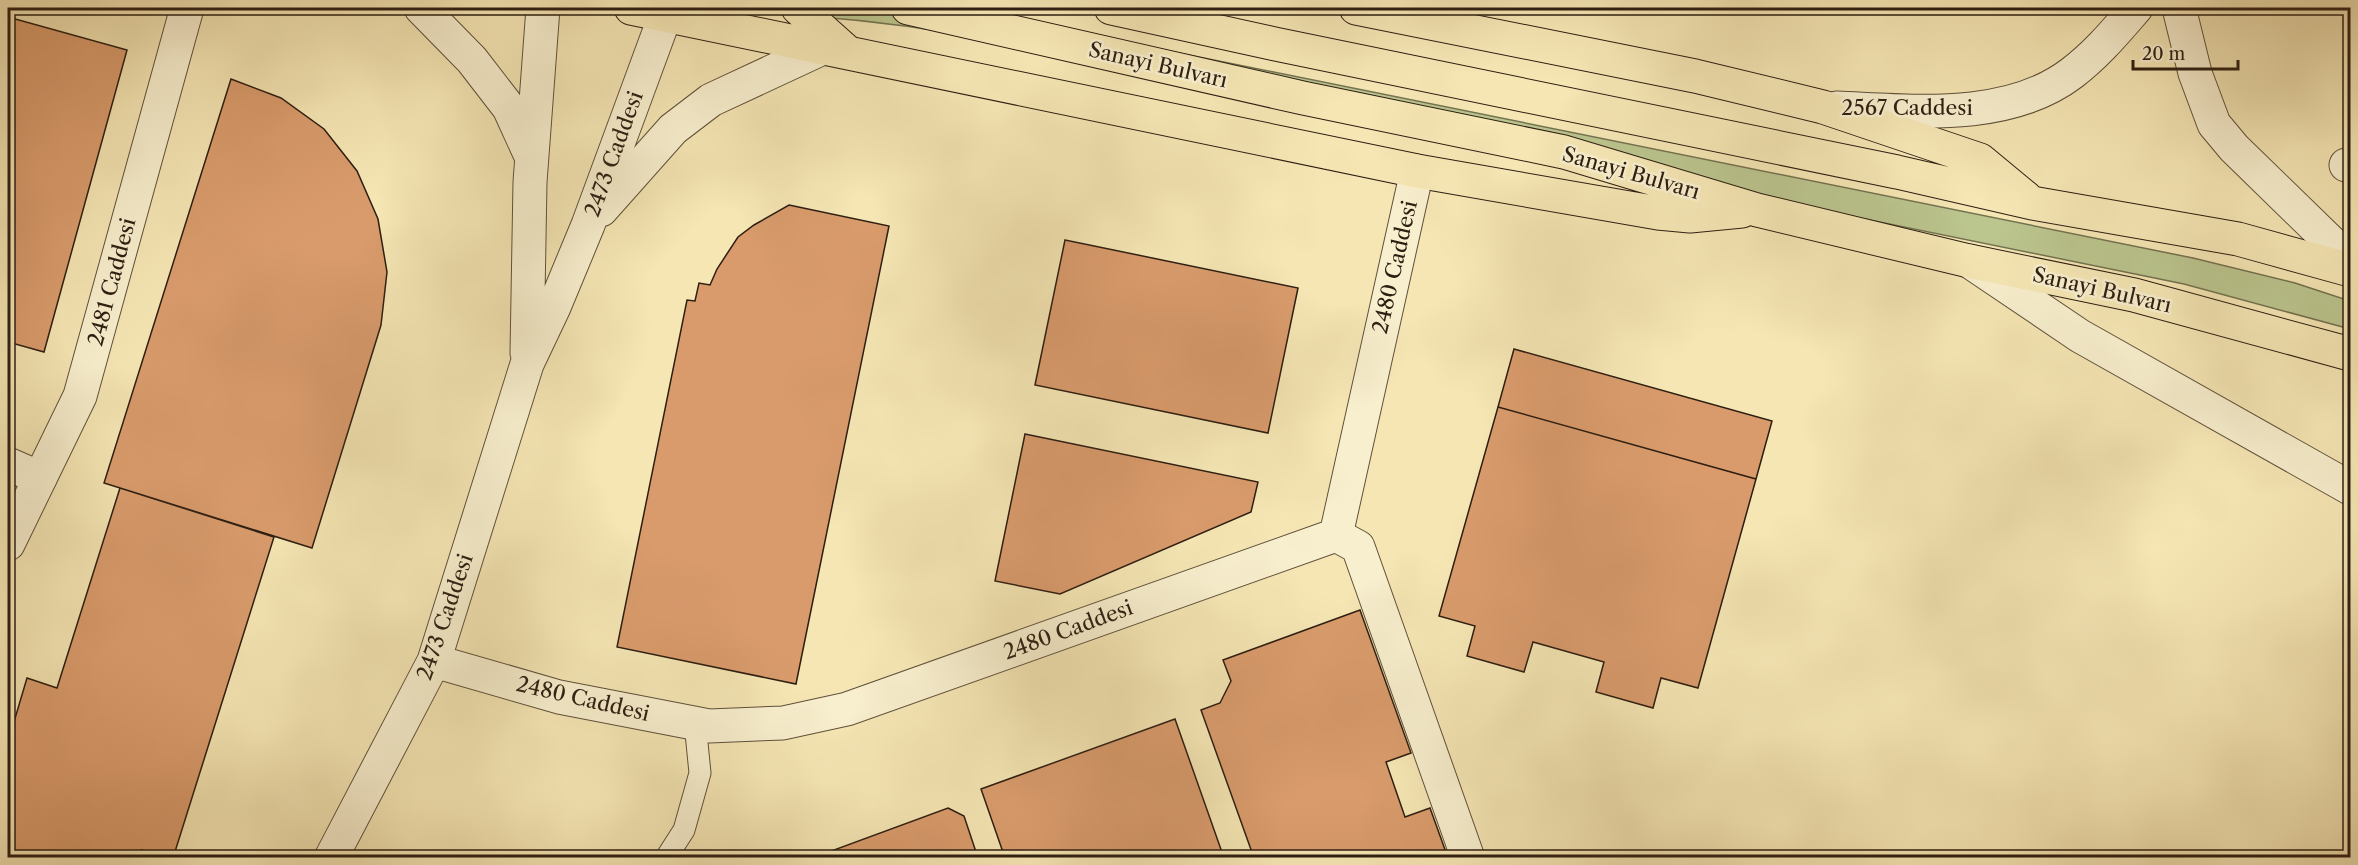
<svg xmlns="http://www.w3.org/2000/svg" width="2358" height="865" font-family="'Libre Caslon Text',serif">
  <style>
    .green { fill: #bbc58e; stroke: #747250; stroke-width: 1.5 }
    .building { fill: #d99b6c; stroke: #2d1e12; stroke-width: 1.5 }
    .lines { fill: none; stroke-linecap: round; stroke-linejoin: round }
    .service-casing { stroke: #5f503a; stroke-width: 23 }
    .minor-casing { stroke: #5f503a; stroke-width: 35 }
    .tertiary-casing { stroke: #5f503a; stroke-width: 35 }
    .primary-casing { stroke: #2d1e12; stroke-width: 35 }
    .service { stroke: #f8efce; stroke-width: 21 }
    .minor { stroke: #f8efce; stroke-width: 33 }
    .tertiary { stroke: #f8efce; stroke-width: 33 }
    .primary { stroke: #f5e6b4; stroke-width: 33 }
    .labels { text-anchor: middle; stroke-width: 5; stroke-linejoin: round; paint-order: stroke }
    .street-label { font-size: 21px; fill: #2d1e12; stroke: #f8efce }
  </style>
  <rect width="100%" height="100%" fill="#f5e6b4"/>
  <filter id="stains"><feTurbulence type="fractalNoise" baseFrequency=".00333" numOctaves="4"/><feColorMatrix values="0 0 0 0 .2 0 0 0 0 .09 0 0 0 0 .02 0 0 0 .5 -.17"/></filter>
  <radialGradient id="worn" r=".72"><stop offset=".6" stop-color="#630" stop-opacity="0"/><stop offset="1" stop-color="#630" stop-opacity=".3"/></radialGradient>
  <path class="green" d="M 732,8 L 957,8 L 2193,258 L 2295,283 L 2350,301 L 2350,329 L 2184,284 L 953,33 C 879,21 806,14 730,12 Z"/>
  <path class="building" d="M 8,17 L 127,50 L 44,352 L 8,342 Z
    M 231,79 L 281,98 L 324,129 L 357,171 L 378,219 L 387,272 L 381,325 L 312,548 L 104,483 Z
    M 789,205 L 889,226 L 796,684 L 617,647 L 687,300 L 695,301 L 699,283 L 710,285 L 717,269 L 738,237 L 754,225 Z
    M 1065,240 L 1298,288 L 1268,433 L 1035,385 Z
    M 1514,349 L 1772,421 L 1756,479 L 1498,407 Z
    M 1498,407 L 1756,479 L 1698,688 L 1661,678 L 1653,708 L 1596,692 L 1604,662 L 1533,642 L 1524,672 L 1467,656 L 1475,626 L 1439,616 Z
    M 1025,434 L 1258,482 L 1251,512 L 1060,594 L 995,581 Z
    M 120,488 L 274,537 L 173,858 L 141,850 L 139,858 L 8,858 L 8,742 L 27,678 L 57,688 Z
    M 1360,610 L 1411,753 L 1386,762 L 1405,817 L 1430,808 L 1448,858 L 1254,858 L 1201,710 L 1220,703 L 1231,681 L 1223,660 Z
    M 1175,719 L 1224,858 L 1005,858 L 981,789 Z
    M 948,808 L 964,816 L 978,858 L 821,858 L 823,854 Z"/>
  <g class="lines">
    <defs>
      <path id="service" d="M 666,858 L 684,830 L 700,773 L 695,723"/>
      <path id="minor" d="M 8,464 L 40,478
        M 1336,535 L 1358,547 L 1468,858"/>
      <path id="tertiary" d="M 421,8 L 472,60 L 509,108 L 530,154
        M 2179,8 L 2195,73 L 2214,124 L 2234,148 L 2350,261
        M 1837,108 C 1913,111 2008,122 2072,73 C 2097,54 2116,31 2136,8
        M 2346,165 L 2350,166
        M 601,210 L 673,129 L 711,100 L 825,47
        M 1969,261 L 2080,336 L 2350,488
        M 527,353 L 530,182 L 543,8
        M 8,544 L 80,396 L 187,8
        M 434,661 L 559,697 L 709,726 L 783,723 L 847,709 L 1336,535 L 1417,171
        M 331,858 L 434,661 L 527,364 L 554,307 L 588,225 L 668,8"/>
      <path id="primary" d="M 631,8 L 1417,171 L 1658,213 L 1690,216 L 1742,211
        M 798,8 L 845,50
        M 908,8 L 1303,98 L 1564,152 L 1757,210 L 1969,261 L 2134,295 L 2350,354
        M 1111,8 L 1275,44 L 1897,172 L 2032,203 L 2238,239 L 2350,270
        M 1356,8 L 1695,76 L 1823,107 L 1980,160 L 2026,198"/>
    </defs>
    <use href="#service" class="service-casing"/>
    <use href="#minor" class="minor-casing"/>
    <use href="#tertiary" class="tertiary-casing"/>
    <use href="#primary" class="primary-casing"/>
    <use href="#service" class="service"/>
    <use href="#minor" class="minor"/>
    <use href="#tertiary" class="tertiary"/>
    <use href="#primary" class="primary"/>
  </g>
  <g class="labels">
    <g class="street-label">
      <text transform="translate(1158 65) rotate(13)" y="7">Sanayi Bulvarı</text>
      <text x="1907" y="115">2567 Caddesi</text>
      <text transform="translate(614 154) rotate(-70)" y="7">2473 Caddesi</text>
      <text transform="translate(1631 173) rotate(16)" y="7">Sanayi Bulvarı</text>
      <text transform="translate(1395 267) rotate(-77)" y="7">2480 Caddesi</text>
      <text transform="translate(112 282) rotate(-75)" y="7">2481 Caddesi</text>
      <text transform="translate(2102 290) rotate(13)" y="7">Sanayi Bulvarı</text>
      <text transform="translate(445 617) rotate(-71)" y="7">2473 Caddesi</text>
      <text transform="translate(1068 630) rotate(-20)" y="7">2480 Caddesi</text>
      <text transform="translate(583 699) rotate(13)" y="7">2480 Caddesi</text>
    </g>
  </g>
  <rect width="2358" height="865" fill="none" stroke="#f5e6b4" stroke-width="30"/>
  <rect x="9" y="9" width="2340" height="847" fill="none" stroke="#2d1e12" stroke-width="3"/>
  <rect x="15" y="15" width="2328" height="835" fill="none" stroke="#2d1e12" stroke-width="1.5"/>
  <path d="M2133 60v9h105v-9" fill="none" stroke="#2d1e12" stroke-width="3"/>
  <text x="2142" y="60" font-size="18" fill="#2d1e12" stroke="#f8efce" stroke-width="4.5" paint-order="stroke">20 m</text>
  <rect width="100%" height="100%" filter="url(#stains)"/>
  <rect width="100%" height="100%" fill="url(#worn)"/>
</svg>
